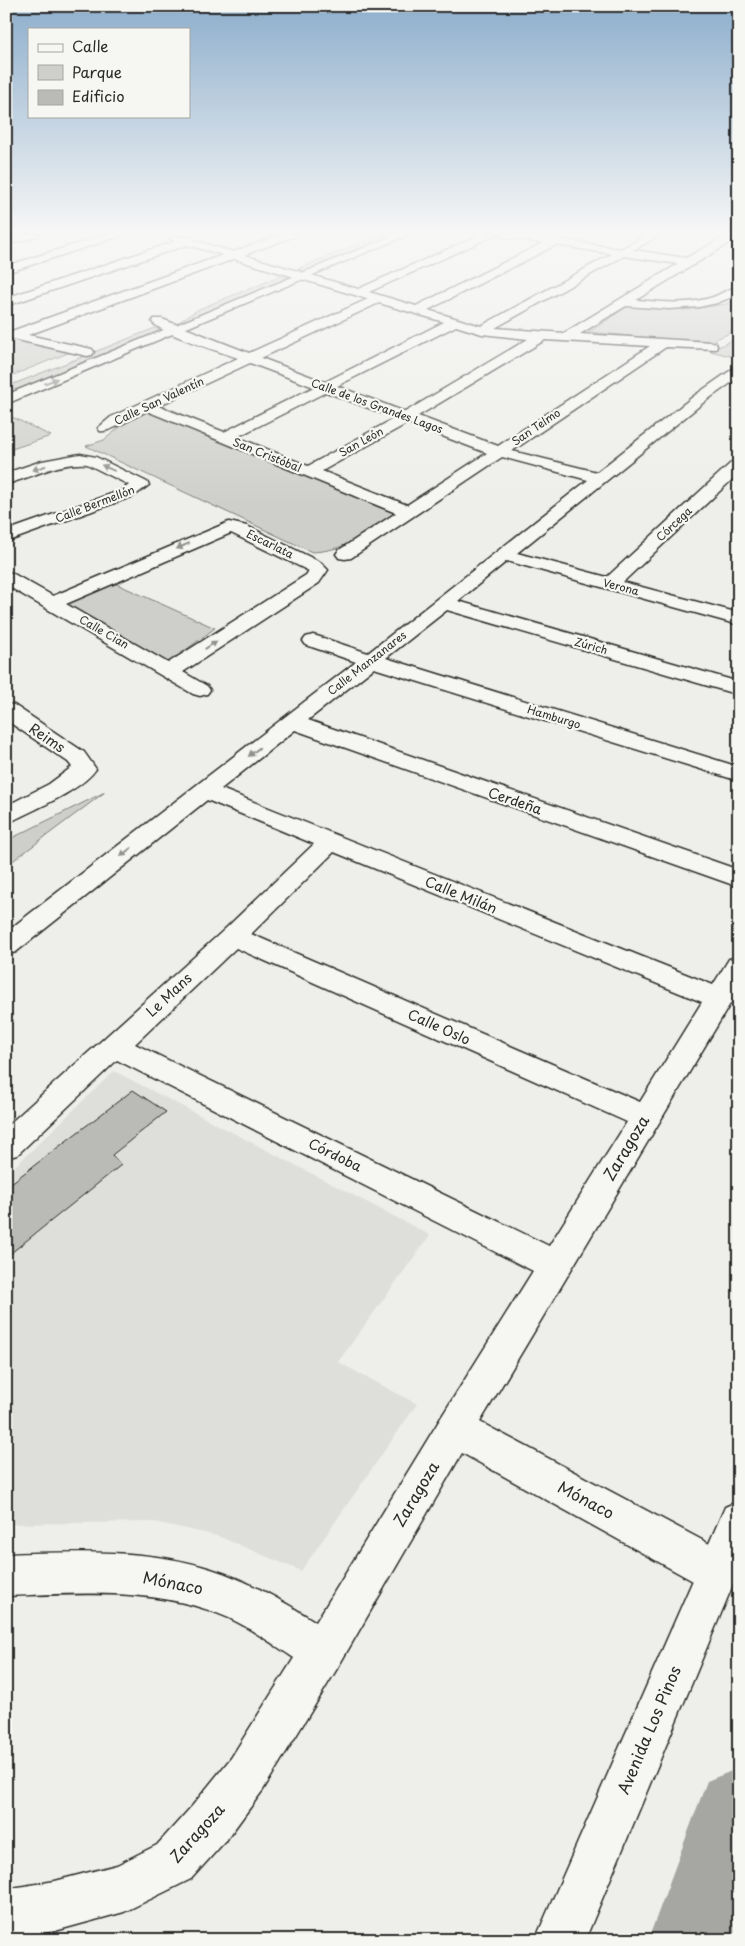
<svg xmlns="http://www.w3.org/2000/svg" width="745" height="1946" font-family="'Playpen Sans',sans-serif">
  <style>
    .built { fill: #dededb }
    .green { fill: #cececa; stroke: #7c7c7a }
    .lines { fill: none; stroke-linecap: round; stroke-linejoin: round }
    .river { fill: #a6a6a3; fill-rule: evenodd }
    .building { fill: #babab7; stroke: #2b2b2b }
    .street-casing { stroke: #2b2b2b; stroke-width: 3 }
    .secondary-casing { stroke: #2b2b2b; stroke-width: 3 }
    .street { fill: #f6f6f2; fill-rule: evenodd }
    .secondary { fill: #f6f6f2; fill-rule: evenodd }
    .oneway { fill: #90908e }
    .labels { text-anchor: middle; stroke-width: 4.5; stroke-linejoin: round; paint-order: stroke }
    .far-street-label { font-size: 11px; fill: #2b2b2b; stroke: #f6f6f2 }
    .street-label { font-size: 14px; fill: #2b2b2b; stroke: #f6f6f2 }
    .near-street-label { font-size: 16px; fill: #2b2b2b; stroke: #f6f6f2 }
  </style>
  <rect width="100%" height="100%" fill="#eeeeea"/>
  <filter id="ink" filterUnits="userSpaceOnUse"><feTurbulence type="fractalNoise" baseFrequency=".02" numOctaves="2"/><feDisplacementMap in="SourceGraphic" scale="10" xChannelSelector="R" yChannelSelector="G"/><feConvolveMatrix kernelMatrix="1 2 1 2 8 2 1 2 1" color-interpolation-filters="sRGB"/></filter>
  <g filter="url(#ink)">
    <path class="built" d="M 114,1071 L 430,1235 L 338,1362 L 417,1404 L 301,1571 L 218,1536 L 155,1522 L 6,1524 L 6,1175 Z"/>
    <path class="green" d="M 383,234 L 395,234 L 306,271 L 297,269 Z
      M 281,276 L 288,278 L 176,324 L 199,309 Z
      M 739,298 L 739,329 L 707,343 L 589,332 L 630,305 L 687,310 L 726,304 Z
      M 155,328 L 161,331 L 6,394 L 6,387 Z
      M 739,337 L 739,358 L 710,351 Z
      M 6,339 L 24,339 L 73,351 L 6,378 Z
      M 161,405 L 220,430 L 220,440 L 397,503 L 397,515 C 372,533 344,551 312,552 L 86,446 L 104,440 L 125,423 Z
      M 6,414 L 51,436 L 6,451 Z
      M 110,581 L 215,628 L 167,664 L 61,602 Z
      M 105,792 L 6,866 L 6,841 Z"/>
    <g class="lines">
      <path class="river" d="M 739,1768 L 739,1940 L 648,1940 L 707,1781 Z"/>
    </g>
    <path class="building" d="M 133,1090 L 166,1112 L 112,1155 L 121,1165 L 6,1257 L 6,1187 Z"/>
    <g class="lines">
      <defs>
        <path id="street" d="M 24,234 L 39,234 L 38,236 L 6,245 L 6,239 Z
          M 108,234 L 122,234 L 121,236 L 6,273 L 6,266 Z
          M 158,234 C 169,233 182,239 191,237 L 196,241 L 233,252 L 283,234 L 296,234 L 295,236 L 244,255 L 358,289 L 482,234 L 494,234 L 493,236 L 369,292 L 416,306 L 543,243 L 503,237 L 498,234 L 520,234 L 553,238 L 558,237 L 563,240 L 621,249 L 648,234 L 660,234 L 659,236 L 633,250 L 686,258 L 730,234 L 739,234 L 739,237 L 636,300 C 660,302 686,305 710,298 C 720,295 729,288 739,286 L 739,294 L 717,303 L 699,307 L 669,309 L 626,306 L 580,334 L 711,342 L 716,343 L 717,346 L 716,349 L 666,347 L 512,451 L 597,472 L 694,396 L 734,368 L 739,367 L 739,377 L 704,402 L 517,553 L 607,577 L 733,461 L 739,459 L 739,473 L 623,582 L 739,613 L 739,625 L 507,561 L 458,601 L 739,682 L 739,695 L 447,610 L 386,658 L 739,767 L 739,781 L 374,668 L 308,720 L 739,870 L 739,887 L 295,730 L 221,789 L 713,985 L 729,959 L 739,957 L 739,989 L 480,1422 L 732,1556 L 738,1571 L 732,1586 L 717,1592 L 702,1586 L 462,1453 L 338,1667 L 263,1790 L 227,1839 L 191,1879 L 124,1912 L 55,1931 L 6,1939 L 6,1889 L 55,1881 L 117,1865 L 157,1845 L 193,1805 L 231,1758 L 294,1658 C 273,1644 252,1629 229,1618 C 160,1587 79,1593 6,1596 L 6,1554 C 74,1552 145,1548 211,1569 C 249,1581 283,1601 316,1622 L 442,1416 L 533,1271 L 117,1060 L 17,1155 L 6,1158 L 6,1127 L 224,930 L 314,844 L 207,800 L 16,952 L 6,955 L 6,932 L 356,662 L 306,645 L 303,641 L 306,637 L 313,635 L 320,637 L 368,653 L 588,480 L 502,457 L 351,558 L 345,559 L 339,558 L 336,554 L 339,550 L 396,513 L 147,411 C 136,416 109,433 100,431 L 98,428 L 111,417 L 238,358 C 221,352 162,334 152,322 L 154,319 L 162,319 L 249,353 L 368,299 L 234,259 L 28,335 L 92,349 L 94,352 L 92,355 L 87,356 L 13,339 L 7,335 L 9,332 L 223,255 L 187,245 L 6,306 L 6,298 L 176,241 ZM 556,245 L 612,254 L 481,326 L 428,310 ZM 624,256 L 678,264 L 564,333 L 495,328 ZM 379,303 L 444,322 L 325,382 L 261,358 ZM 456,326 L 482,334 L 528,339 L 405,412 L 337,386 ZM 545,340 L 650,346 L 498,446 L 418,416 ZM 250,363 L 314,387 L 224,432 L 158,406 ZM 326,392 L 395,418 L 308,466 L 237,437 ZM 408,423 L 487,453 L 407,505 L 322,471 ZM 334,852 L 702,1002 L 640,1102 L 251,934 ZM 236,948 L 627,1122 L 549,1246 L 135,1044 Z
          M 80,454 L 96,457 L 147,482 L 149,485 L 134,496 L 6,542 L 6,531 L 122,490 L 129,485 L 87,464 C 57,462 34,477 6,484 L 6,473 L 42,461 Z
          M 229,522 L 247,526 L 320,562 L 328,570 L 319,583 L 183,672 L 207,686 L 210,690 L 207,694 L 200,696 L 193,694 L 6,585 L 6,572 L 12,573 L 53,596 ZM 231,533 L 309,571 L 306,575 L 168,663 L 66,604 Z
          M 6,704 L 14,705 L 84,752 L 96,769 C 82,790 37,808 14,820 L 6,822 L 6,806 L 49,784 L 72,767 L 68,762 L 6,720 Z"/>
        <path id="secondary" d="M 397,234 L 410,234 L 6,404 L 6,395 Z
          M 739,1501 L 739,1570 L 585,1940 L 535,1940 L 725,1507 Z"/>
      </defs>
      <use href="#street" class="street-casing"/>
      <use href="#secondary" class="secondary-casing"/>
      <use href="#street" class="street"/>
      <use href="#secondary" class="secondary"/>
    </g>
    <defs><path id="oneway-solid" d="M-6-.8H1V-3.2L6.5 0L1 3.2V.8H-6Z" transform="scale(1.25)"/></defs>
    <g class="oneway">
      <use href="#oneway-solid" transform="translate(51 381) rotate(-22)"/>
      <use href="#oneway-solid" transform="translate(39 468) rotate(162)"/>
      <use href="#oneway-solid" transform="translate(108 468) rotate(-155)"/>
      <use href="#oneway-solid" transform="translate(183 546) rotate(156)"/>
      <use href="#oneway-solid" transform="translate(211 645) rotate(-33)"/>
      <use href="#oneway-solid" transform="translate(254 752) rotate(142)"/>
      <use href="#oneway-solid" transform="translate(126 852) rotate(142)"/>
    </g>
  </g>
  <linearGradient id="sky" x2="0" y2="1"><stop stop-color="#8daecc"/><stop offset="0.46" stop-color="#f7f7f6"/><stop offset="1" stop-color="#f7f7f6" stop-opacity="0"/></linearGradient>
  <rect width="745" height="506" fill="url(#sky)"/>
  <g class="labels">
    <g class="far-street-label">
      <text transform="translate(159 401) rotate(-25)" y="4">Calle San Valentín</text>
      <text transform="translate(377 406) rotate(20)" y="4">Calle de los Grandes Lagos</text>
      <text transform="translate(536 427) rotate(-34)" y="4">San Telmo</text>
      <text transform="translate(361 442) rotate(-29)" y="4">San León</text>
      <text transform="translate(267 455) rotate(22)" y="4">San Cristóbal</text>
      <text transform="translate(95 504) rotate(-21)" y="4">Calle Bermellón</text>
      <text transform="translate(674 524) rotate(-43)" y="4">Córcega</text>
      <text transform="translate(270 544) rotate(26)" y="4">Escarlata</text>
      <text transform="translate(621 587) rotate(15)" y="4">Verona</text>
      <text transform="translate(104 632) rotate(30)" y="4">Calle Cian</text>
      <text transform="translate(591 646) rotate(16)" y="4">Zúrich</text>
      <text transform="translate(367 663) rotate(-38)" y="4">Calle Manzanares</text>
      <text transform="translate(554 717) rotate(17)" y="4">Hamburgo</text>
    </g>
    <g class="street-label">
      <text transform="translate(47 738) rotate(34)" y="5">Reims</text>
      <text transform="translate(515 801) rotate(19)" y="5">Cerdeña</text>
      <text transform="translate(461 895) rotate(22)" y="5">Calle Milán</text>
      <text transform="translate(169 995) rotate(-43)" y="5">Le Mans</text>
      <text transform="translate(439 1027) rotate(24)" y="5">Calle Oslo</text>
      <text transform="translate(335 1155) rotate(26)" y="5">Córdoba</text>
    </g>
    <g class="near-street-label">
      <text transform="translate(626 1148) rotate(-59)" y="6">Zaragoza</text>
      <text transform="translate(416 1494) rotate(-59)" y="6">Zaragoza</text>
      <text transform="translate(586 1500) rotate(28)" y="6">Mónaco</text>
      <text transform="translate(173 1583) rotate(11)" y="6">Mónaco</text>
      <text transform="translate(649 1730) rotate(-67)" y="6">Avenida Los Pinos</text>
      <text transform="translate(197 1833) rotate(-48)" y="6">Zaragoza</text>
    </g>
  </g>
  <rect width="745" height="1946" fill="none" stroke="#f6f6f2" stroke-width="25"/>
  <rect x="12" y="12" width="720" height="1921" fill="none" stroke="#2b2b2b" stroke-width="2" filter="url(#ink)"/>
  <rect x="28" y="28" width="162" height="90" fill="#f6f6f2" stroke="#a5a5a2"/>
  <rect x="38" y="44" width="25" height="8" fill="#f6f6f2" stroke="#a5a5a2"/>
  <text x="72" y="52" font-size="15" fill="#2b2b2b">Calle</text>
  <rect x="38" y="65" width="25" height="15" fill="#cececa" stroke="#a5a5a2"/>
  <text x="72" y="78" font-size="15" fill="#2b2b2b">Parque</text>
  <rect x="38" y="90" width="25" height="15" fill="#babab7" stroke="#a5a5a2"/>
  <text x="72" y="102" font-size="15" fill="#2b2b2b">Edificio</text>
</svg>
